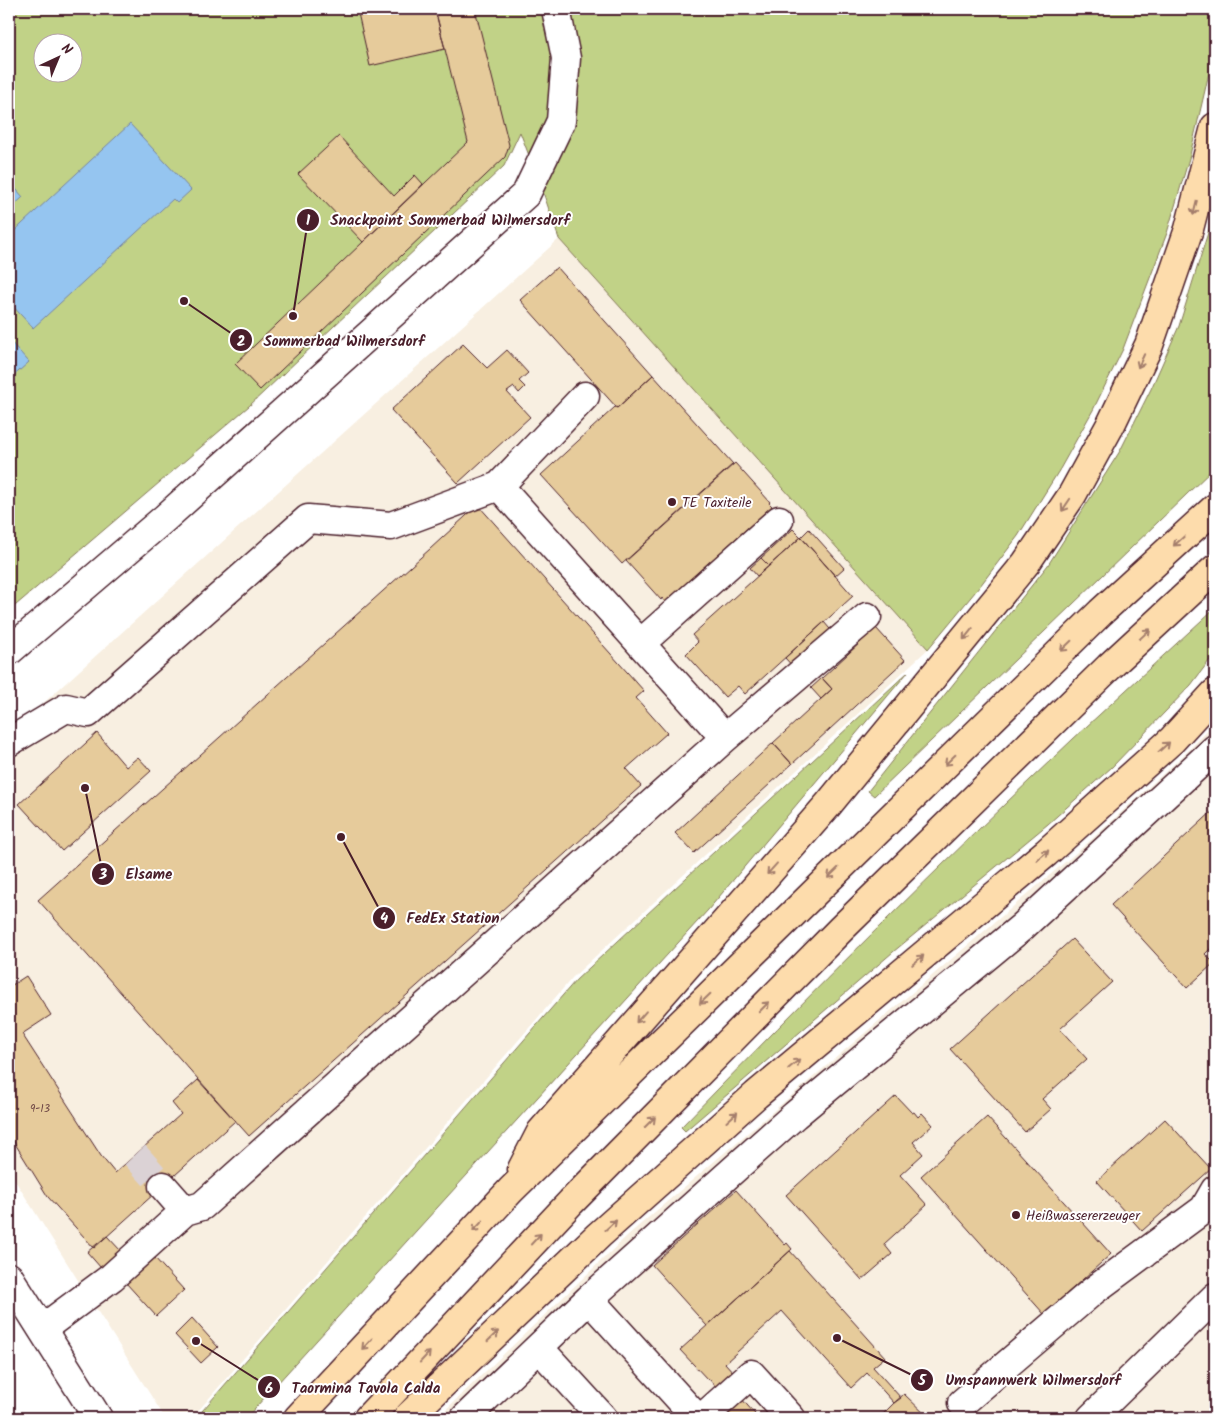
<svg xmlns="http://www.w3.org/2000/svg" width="1224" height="1427" font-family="Kalam,sans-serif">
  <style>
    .built { fill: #f8efe1 }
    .green { fill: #c1d287; stroke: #867859; fill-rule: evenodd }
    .water { fill: #95c5f0; stroke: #7783a1 }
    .building { fill: #e6cb9b; stroke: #4a1f2b }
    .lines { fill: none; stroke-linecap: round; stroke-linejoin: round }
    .minor-tunnel { stroke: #dbd2d5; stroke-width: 28; stroke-dasharray: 28 14; stroke-linecap: butt }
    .minor-casing { stroke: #4a1f2b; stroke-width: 31 }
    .highway-casing { stroke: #4a1f2b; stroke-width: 31 }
    .minor { stroke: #fff; stroke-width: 28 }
    .highway { stroke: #fddcac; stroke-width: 28 }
    .oneway { stroke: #a47e6c }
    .poi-dot { fill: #4a1f2b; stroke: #fff; stroke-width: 2 }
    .labels { text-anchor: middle; stroke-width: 4; stroke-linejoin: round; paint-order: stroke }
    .number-label { font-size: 11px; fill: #714a47 }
    .poi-label { font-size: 14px; fill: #4a1f2b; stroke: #fff; text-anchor: start }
    .leader { fill: none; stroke: #4a1f2b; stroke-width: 2 }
    .callout-dot { fill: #4a1f2b; stroke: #fff; stroke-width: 2 }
    .mark-label { font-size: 15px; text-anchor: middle; font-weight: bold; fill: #fff }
    .callout-label { font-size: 15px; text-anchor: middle; font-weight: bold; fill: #4a1f2b; stroke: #fff; stroke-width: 4; stroke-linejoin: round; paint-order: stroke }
  </style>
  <rect width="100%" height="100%" fill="#fff"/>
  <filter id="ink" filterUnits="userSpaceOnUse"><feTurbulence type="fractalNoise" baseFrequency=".02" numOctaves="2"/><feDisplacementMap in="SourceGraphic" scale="10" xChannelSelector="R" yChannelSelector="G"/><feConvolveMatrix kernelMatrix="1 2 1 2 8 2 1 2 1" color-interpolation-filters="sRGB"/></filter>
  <g filter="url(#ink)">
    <path class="built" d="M 559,239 L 928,649 L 573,977 L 192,1418 L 165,1418 L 9,1171 L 9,734 Z
      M 1215,722 L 1215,1418 L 437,1418 L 628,1235 L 1091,840 L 1187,752 Z"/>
    <path class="green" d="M 9,9 L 1215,9 L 1215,47 L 1190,155 L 1167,233 L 1123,349 L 1093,410 L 1060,469 L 1018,536 L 980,586 L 928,649 L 559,239 L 543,192 L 520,132 L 504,166 L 249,406 L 9,611 ZM 42,42 L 72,42 L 72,72 L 42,72 Z
      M 1215,210 L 1215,467 L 874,796 L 868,791 L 1048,565 L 1120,451 L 1151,389 L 1179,326 Z
      M 1215,608 L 1215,653 L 1191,685 L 1112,767 L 1048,824 L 893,952 L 685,1131 L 681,1127 C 809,995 940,865 1073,739 C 1120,695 1168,652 1215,608 Z
      M 908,672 L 708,910 L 246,1418 L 196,1418 L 576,980 Z"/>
    <path class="water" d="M 130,124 L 191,190 L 177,203 L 173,199 L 33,328 L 9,302 L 9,236 Z
      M 9,181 L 23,197 L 9,210 Z
      M 9,340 L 29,362 L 9,380 Z"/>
    <path class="building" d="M 375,9 L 435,9 L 445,49 L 370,66 L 358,13 Z
      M 435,9 L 475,9 L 509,145 L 505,157 L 260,390 L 235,364 L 468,142 Z
      M 339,136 L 394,196 L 415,175 L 423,184 L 363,242 L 298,174 Z
      M 557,267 L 653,375 L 617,408 L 520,300 Z
      M 463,344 L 487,368 L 507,350 L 528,373 L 519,381 L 525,387 L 519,393 L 514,387 L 507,392 L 530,417 L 458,483 L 391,410 Z
      M 653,375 L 733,464 L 622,564 L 541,475 L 615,407 L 617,408 Z
      M 735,463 L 770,502 L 769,503 L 772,506 L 665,602 L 662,598 L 661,600 L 626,561 Z
      M 478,505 L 644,691 L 636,698 L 667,733 L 626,769 L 641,786 L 249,1136 L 38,900 L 430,549 Z
      M 793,529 L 801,537 L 769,566 L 761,558 Z
      M 809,529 L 844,568 L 835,576 L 801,537 Z
      M 801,537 L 853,596 L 745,694 L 738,686 L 725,697 L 686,654 L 698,642 L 692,635 Z
      M 761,558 L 769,566 L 757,576 L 750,568 Z
      M 824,622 L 835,635 L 796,670 L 785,658 Z
      M 876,628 L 905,660 L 792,764 L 773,743 L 832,689 L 822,678 Z
      M 822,678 L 832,689 L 821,699 L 811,688 Z
      M 97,733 L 126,767 L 138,757 L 151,771 L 62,851 L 19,804 Z
      M 773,743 L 792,764 L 694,853 L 675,833 Z
      M 1215,809 L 1215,944 L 1205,954 L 1214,963 L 1187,988 L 1111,905 Z
      M 1072,939 L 1112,982 L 1060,1029 L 1087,1059 L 1042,1099 L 1051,1109 L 1025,1132 L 950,1049 Z
      M 26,976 L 51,1015 L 22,1034 L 101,1156 L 115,1173 L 181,1114 L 172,1103 L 198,1080 L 235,1121 L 94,1248 L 48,1197 L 9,1134 L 9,987 Z
      M 896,1096 L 912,1113 L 914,1112 L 918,1117 L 922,1113 L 933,1125 L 913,1142 L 923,1154 L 900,1175 L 927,1205 L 884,1244 L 892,1254 L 862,1280 L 786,1195 Z
      M 987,1117 L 1111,1254 L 1044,1314 L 921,1176 Z
      M 1165,1119 L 1211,1169 L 1142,1231 L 1097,1181 Z
      M 736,1190 L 785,1245 L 787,1243 L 792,1249 L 707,1326 L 652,1265 Z
      M 107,1236 L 121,1251 L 101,1268 L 87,1252 Z
      M 790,1251 L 885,1357 L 873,1367 L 901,1398 L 894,1403 L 867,1373 L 851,1388 L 782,1311 L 725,1363 L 734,1373 L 717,1388 L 709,1379 L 708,1380 L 680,1350 Z
      M 154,1257 L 184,1290 L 156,1316 L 126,1283 Z
      M 192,1318 L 218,1347 L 201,1363 L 175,1335 Z
      M 904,1394 L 929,1418 L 879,1418 L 894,1403 Z
      M 740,1397 L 755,1414 L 750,1418 L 717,1418 Z
      M 9,1406 L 17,1418 L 9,1418 Z"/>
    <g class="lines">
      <path class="minor-tunnel" d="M 135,1155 L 163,1186"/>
      <defs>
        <path id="minor" d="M 499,486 L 585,396
          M 641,643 L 779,520
          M 9,651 L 165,518 L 526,194 L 561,121 L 566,58 L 556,9
          M 9,742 L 66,708 L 88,713 L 308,519 L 391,526 L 499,486 L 725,738
          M 163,1186 L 185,1211
          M 9,1277 L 98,1418
          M 589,1299 L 697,1418
          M 42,1329 L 112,1277 L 185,1211 L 202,1206 L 725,738 L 867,617
          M 539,1348 L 603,1418
          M 962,1403 L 1093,1291 L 1204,1209 L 1215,1190
          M 465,1418 L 589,1299 L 795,1115 L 1022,927 L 1215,749
          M 702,1418 L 751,1374 L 791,1418
          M 1091,1418 L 1215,1297"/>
        <path id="highway" d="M 522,1169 L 541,1132 L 827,806 L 1026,563 L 1072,495 L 1111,424 L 1149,345 L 1189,229 L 1215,127
          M 298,1418 L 511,1190 L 1101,612 L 1215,508
          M 368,1418 L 571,1202 L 841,929 L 1109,667 L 1215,569
          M 407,1418 L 599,1235 L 756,1095 L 1046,853 L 1172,740 L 1215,693"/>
      </defs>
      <use href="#minor" class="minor-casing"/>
      <use href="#highway" class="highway-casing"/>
      <use href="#minor" class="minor"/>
      <use href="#highway" class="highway"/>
    </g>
    <defs><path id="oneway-shaft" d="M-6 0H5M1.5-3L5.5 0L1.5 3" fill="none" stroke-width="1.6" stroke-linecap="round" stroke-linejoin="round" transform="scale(1.25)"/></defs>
    <g class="oneway">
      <use href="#oneway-shaft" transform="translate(1195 208) rotate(104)"/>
      <use href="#oneway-shaft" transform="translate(1141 361) rotate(115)"/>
      <use href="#oneway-shaft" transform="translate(1066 505) rotate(124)"/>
      <use href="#oneway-shaft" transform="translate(1179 541) rotate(138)"/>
      <use href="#oneway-shaft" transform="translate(968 634) rotate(129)"/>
      <use href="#oneway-shaft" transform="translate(1145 634) rotate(-43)"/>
      <use href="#oneway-shaft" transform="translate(1066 646) rotate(136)"/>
      <use href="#oneway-shaft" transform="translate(1164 747) rotate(-42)"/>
      <use href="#oneway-shaft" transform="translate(950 760) rotate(136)"/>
      <use href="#oneway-shaft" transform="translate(1043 855) rotate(-40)"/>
      <use href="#oneway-shaft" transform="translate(772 869) rotate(132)"/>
      <use href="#oneway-shaft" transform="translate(833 873) rotate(136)"/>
      <use href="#oneway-shaft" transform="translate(918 960) rotate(-40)"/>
      <use href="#oneway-shaft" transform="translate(705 999) rotate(136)"/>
      <use href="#oneway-shaft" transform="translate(764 1007) rotate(-45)"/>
      <use href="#oneway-shaft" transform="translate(641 1017) rotate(131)"/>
      <use href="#oneway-shaft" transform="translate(794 1064) rotate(-40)"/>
      <use href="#oneway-shaft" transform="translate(732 1117) rotate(-42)"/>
      <use href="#oneway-shaft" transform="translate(650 1122) rotate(-45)"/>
      <use href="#oneway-shaft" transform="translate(611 1225) rotate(-42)"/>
      <use href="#oneway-shaft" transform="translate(478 1226) rotate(133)"/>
      <use href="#oneway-shaft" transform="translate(536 1239) rotate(-47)"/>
      <use href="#oneway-shaft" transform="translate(493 1336) rotate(-44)"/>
      <use href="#oneway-shaft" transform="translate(367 1344) rotate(133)"/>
      <use href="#oneway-shaft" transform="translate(425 1357) rotate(-47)"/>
    </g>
  </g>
  <g class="poi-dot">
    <circle cx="672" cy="502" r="5"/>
    <circle cx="1016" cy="1215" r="5"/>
  </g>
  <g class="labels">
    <g class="number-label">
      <text x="40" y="1112">9-13</text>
    </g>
    <g class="poi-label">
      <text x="682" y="507">TE Taxiteile</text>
      <text x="1026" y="1220">Heißwassererzeuger</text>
    </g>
  </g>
  <path class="leader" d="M293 316L308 220M184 301L241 340M85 788L103 874M341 837L384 918M837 1338L922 1380M196 1341L269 1387"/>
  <g class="callout-dot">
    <circle cx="293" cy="316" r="5"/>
    <circle cx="184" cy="301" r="5"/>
    <circle cx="85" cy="788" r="5"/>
    <circle cx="341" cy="837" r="5"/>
    <circle cx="837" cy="1338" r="5"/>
    <circle cx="196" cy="1341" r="5"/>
    <circle cx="308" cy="220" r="12"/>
    <circle cx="241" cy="340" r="12"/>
    <circle cx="103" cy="874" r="12"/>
    <circle cx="384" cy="918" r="12"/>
    <circle cx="922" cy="1380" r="12"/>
    <circle cx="269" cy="1387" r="12"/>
  </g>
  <g class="mark-label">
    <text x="308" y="225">1</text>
    <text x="241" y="346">2</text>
    <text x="103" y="879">3</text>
    <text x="384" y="923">4</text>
    <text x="922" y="1385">5</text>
    <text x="269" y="1393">6</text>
  </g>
  <g class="callout-label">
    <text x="450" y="225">Snackpoint Sommerbad Wilmersdorf</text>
    <text x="344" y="346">Sommerbad Wilmersdorf</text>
    <text x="149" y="879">Elsame</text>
    <text x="453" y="923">FedEx Station</text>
    <text x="1033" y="1385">Umspannwerk Wilmersdorf</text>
    <text x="366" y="1393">Taormina Tavola Calda</text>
  </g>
  <rect width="1224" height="1427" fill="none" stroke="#fff" stroke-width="30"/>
  <rect x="15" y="15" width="1194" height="1397" fill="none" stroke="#4a1f2b" stroke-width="2" filter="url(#ink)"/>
  <g transform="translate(58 58) rotate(44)"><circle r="24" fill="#ffffff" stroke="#b7a5aa"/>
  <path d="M0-4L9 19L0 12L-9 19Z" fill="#4a1f2b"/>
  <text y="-8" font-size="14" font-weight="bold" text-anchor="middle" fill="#4a1f2b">N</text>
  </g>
</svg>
